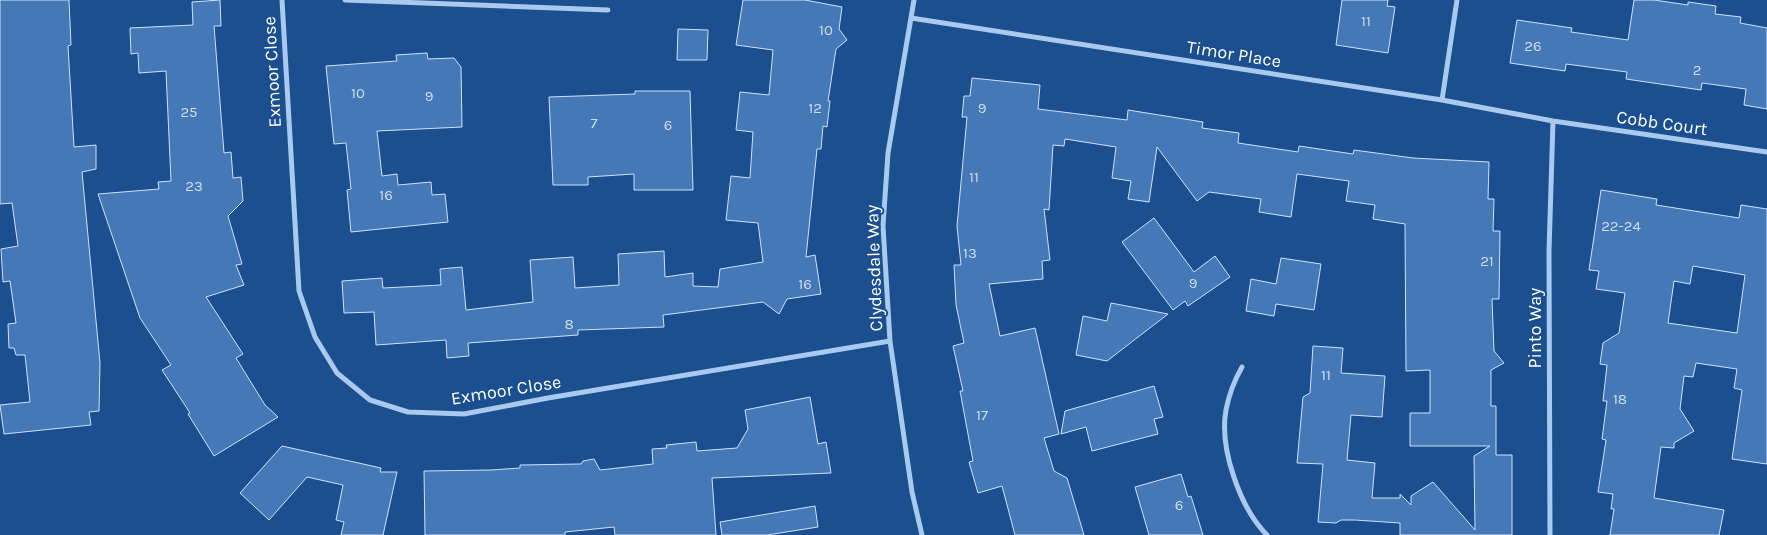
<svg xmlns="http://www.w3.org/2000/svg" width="1767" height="535" font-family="Karla,sans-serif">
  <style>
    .building { fill: #4478b7; stroke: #cfe3fa; fill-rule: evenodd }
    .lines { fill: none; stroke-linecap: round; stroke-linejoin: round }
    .minor { stroke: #a9c9ee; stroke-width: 5 }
    .labels { text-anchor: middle; stroke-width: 4; stroke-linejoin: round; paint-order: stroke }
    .number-label { font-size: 15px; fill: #d0dded }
    .street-label { font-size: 18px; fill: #fff; stroke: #1b4f8f }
  </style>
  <rect width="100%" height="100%" fill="#1b4f8f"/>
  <path class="building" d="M 0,0 L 69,0 L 71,45 L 68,46 L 74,147 L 96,145 L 96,169 L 82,172 L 100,363 L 99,411 L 89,412 L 91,425 L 4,434 L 0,405 L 30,402 L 25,355 L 16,355 L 14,348 L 9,348 L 8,324 L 16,323 L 10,281 L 3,282 L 1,249 L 18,246 L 12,203 L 0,204 Z
    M 220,0 L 221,26 L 214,26 L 224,153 L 231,152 L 233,178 L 241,177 L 243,201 L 228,216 L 242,264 L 236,265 L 244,285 L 206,297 L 243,354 L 236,358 L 265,405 L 278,417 L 214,456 L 188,414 L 190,413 L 162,370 L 171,365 L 140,318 L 98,194 L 159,189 L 158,182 L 171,181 L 166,71 L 139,73 L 138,53 L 131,54 L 130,28 L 193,25 L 192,2 Z
    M 743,0 L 805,0 L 842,7 L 839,29 L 847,40 L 836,49 L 828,101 L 830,101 L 827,127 L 823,126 L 821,149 L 817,149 L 806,257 L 815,255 L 821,294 L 787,299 L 779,314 L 763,302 L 663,315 L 664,327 L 578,330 L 578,335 L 468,343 L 469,356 L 447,358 L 446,340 L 376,345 L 374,312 L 344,313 L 342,281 L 382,278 L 383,288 L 441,285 L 440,269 L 462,267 L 466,310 L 533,302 L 530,260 L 573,257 L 575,288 L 619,285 L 618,254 L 664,251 L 665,277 L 693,273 L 693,286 L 718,287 L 720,269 L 763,262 L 758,223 L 726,220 L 731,176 L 750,178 L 753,132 L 736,130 L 740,92 L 769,95 L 773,50 L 736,45 Z
    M 1342,0 L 1388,0 L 1387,6 L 1395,7 L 1388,53 L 1336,45 Z
    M 1634,0 L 1654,0 L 1688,5 L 1688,2 L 1716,6 L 1715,14 L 1741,17 L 1740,23 L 1767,28 L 1767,109 L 1744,105 L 1746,89 L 1702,83 L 1701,90 L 1626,79 L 1627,72 L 1566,64 L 1565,71 L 1510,63 L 1517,20 L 1572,28 L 1571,32 L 1628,40 Z
    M 678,29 L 708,30 L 707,60 L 677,60 Z
    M 427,53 L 428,59 L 454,58 L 461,67 L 462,127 L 377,131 L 382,176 L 397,174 L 398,185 L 431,182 L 432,195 L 445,194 L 448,222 L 351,232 L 347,190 L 351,189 L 346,143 L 334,144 L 326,66 L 397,61 L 396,55 Z
    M 972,78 L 1040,85 L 1038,109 L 1127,120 L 1128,110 L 1203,122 L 1202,128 L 1239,133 L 1238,143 L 1298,152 L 1299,146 L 1353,154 L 1354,150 L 1413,158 L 1489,162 L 1488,199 L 1494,199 L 1493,231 L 1500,231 L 1499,299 L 1492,299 L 1494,351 L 1504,363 L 1491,370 L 1491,406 L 1496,406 L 1496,455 L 1512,455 L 1512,535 L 1400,535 L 1400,523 L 1355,520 L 1341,520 L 1336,523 L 1318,522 L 1323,464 L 1297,463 L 1303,397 L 1310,393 L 1313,346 L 1343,348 L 1341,373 L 1385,376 L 1382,417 L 1351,415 L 1347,460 L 1375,463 L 1372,498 L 1400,498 L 1400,494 L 1411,505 L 1411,496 L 1433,482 L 1475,530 L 1474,456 L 1490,446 L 1410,446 L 1410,413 L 1430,413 L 1430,370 L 1406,371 L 1405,224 L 1373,219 L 1375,205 L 1346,201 L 1349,181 L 1297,174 L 1291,217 L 1259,212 L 1261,199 L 1209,192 L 1197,201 L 1157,147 L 1149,202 L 1128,199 L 1131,181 L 1112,178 L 1116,147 L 1065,139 L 1064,146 L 1053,145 L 1049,210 L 1044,209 L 1050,260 L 1042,261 L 1043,279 L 989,284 L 1000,336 L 1035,328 L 1059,434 L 1044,438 L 1054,471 L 1067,478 L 1084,535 L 1015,535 L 1002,486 L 978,493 L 969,462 L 973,461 L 960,391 L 963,391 L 953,346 L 964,343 L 956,305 L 954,265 L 961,265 L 957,226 L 967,117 L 962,117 L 964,96 L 970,96 Z
    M 635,91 L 690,91 L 693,190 L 634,190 L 634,174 L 588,177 L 588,185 L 553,185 L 549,97 L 635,94 Z
    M 1601,190 L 1657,199 L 1656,205 L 1739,218 L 1741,205 L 1767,209 L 1767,464 L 1732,459 L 1742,390 L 1734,388 L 1737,369 L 1696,363 L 1693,377 L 1684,376 L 1680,409 L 1694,431 L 1674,443 L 1674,448 L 1661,447 L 1654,498 L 1724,510 L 1719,535 L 1610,535 L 1614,509 L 1611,509 L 1613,494 L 1598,492 L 1606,440 L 1602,439 L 1607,401 L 1603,401 L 1607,365 L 1600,364 L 1603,343 L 1619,333 L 1625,293 L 1596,289 L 1599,271 L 1589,270 ZM 1693,266 L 1745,275 L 1737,333 L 1668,323 L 1674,281 L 1690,284 Z
    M 1154,218 L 1194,272 L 1215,256 L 1230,277 L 1188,306 L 1185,301 L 1173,310 L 1122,242 Z
    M 1281,258 L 1321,264 L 1314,310 L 1276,304 L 1274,316 L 1246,311 L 1251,279 L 1276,284 Z
    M 1111,303 L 1168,314 L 1107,361 L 1076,355 L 1083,316 L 1107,321 Z
    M 1154,386 L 1163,417 L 1154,419 L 1158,434 L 1092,451 L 1086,427 L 1061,434 L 1065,411 Z
    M 810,397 L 818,444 L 826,442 L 831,473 L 712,478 L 716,535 L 615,535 L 614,527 L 565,532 L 565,535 L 425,535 L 424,471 L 491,470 L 520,468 L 520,465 L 581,464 L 583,461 L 594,459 L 600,470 L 653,464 L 652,449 L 667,448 L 666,445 L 696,442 L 697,451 L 737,448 L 748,429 L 745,410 Z
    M 282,446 L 381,468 L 380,472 L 397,472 L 383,535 L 341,535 L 344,522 L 336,520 L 343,485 L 307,477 L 269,520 L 240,493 Z
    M 1181,474 L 1188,497 L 1191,496 L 1203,535 L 1149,535 L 1135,487 Z
    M 815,506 L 818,527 L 767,535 L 722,535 L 720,522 Z"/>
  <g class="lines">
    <path class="minor" d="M 282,0 L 299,291 L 315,337 L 337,373 L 370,400 L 408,412 L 464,414 L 548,398 L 890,341
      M 345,0 L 608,10
      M 914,0 L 888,153 L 883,226 L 890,341 L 912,492 L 922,535
      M 911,18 L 1442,100 L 1553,121 L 1767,152
      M 1442,100 L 1457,0
      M 1242,367 C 1234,381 1229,394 1226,410 C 1219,448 1240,508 1267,535
      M 1550,535 L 1549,251 L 1553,121"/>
  </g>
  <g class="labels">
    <g class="number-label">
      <text x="1366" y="26">11</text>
      <text x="826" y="35">10</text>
      <text x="1533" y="51">26</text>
      <text x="1697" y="75">2</text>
      <text x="358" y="98">10</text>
      <text x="429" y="101">9</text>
      <text x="815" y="113">12</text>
      <text x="982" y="113">9</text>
      <text x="189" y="117">25</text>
      <text x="594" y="128">7</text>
      <text x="668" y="130">6</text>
      <text x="974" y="182">11</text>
      <text x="194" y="191">23</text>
      <text x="386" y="200">16</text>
      <text x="1621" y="231">22-24</text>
      <text x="970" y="258">13</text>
      <text x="1487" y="266">21</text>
      <text x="1193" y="288">9</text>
      <text x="805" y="289">16</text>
      <text x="569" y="329">8</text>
      <text x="1326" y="380">11</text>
      <text x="1620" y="404">18</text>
      <text x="982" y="420">17</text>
      <text x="1179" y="510">6</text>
    </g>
    <g class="street-label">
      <text transform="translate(1234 54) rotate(9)" y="6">Timor Place</text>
      <text transform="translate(272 72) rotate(-93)" y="6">Exmoor Close</text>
      <text transform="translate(1662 123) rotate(8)" y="6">Cobb Court</text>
      <text transform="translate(874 268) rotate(-92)" y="6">Clydesdale Way</text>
      <text transform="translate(1535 328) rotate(-90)" y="6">Pinto Way</text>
      <text transform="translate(506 390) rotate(-9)" y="6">Exmoor Close</text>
    </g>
  </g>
</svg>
